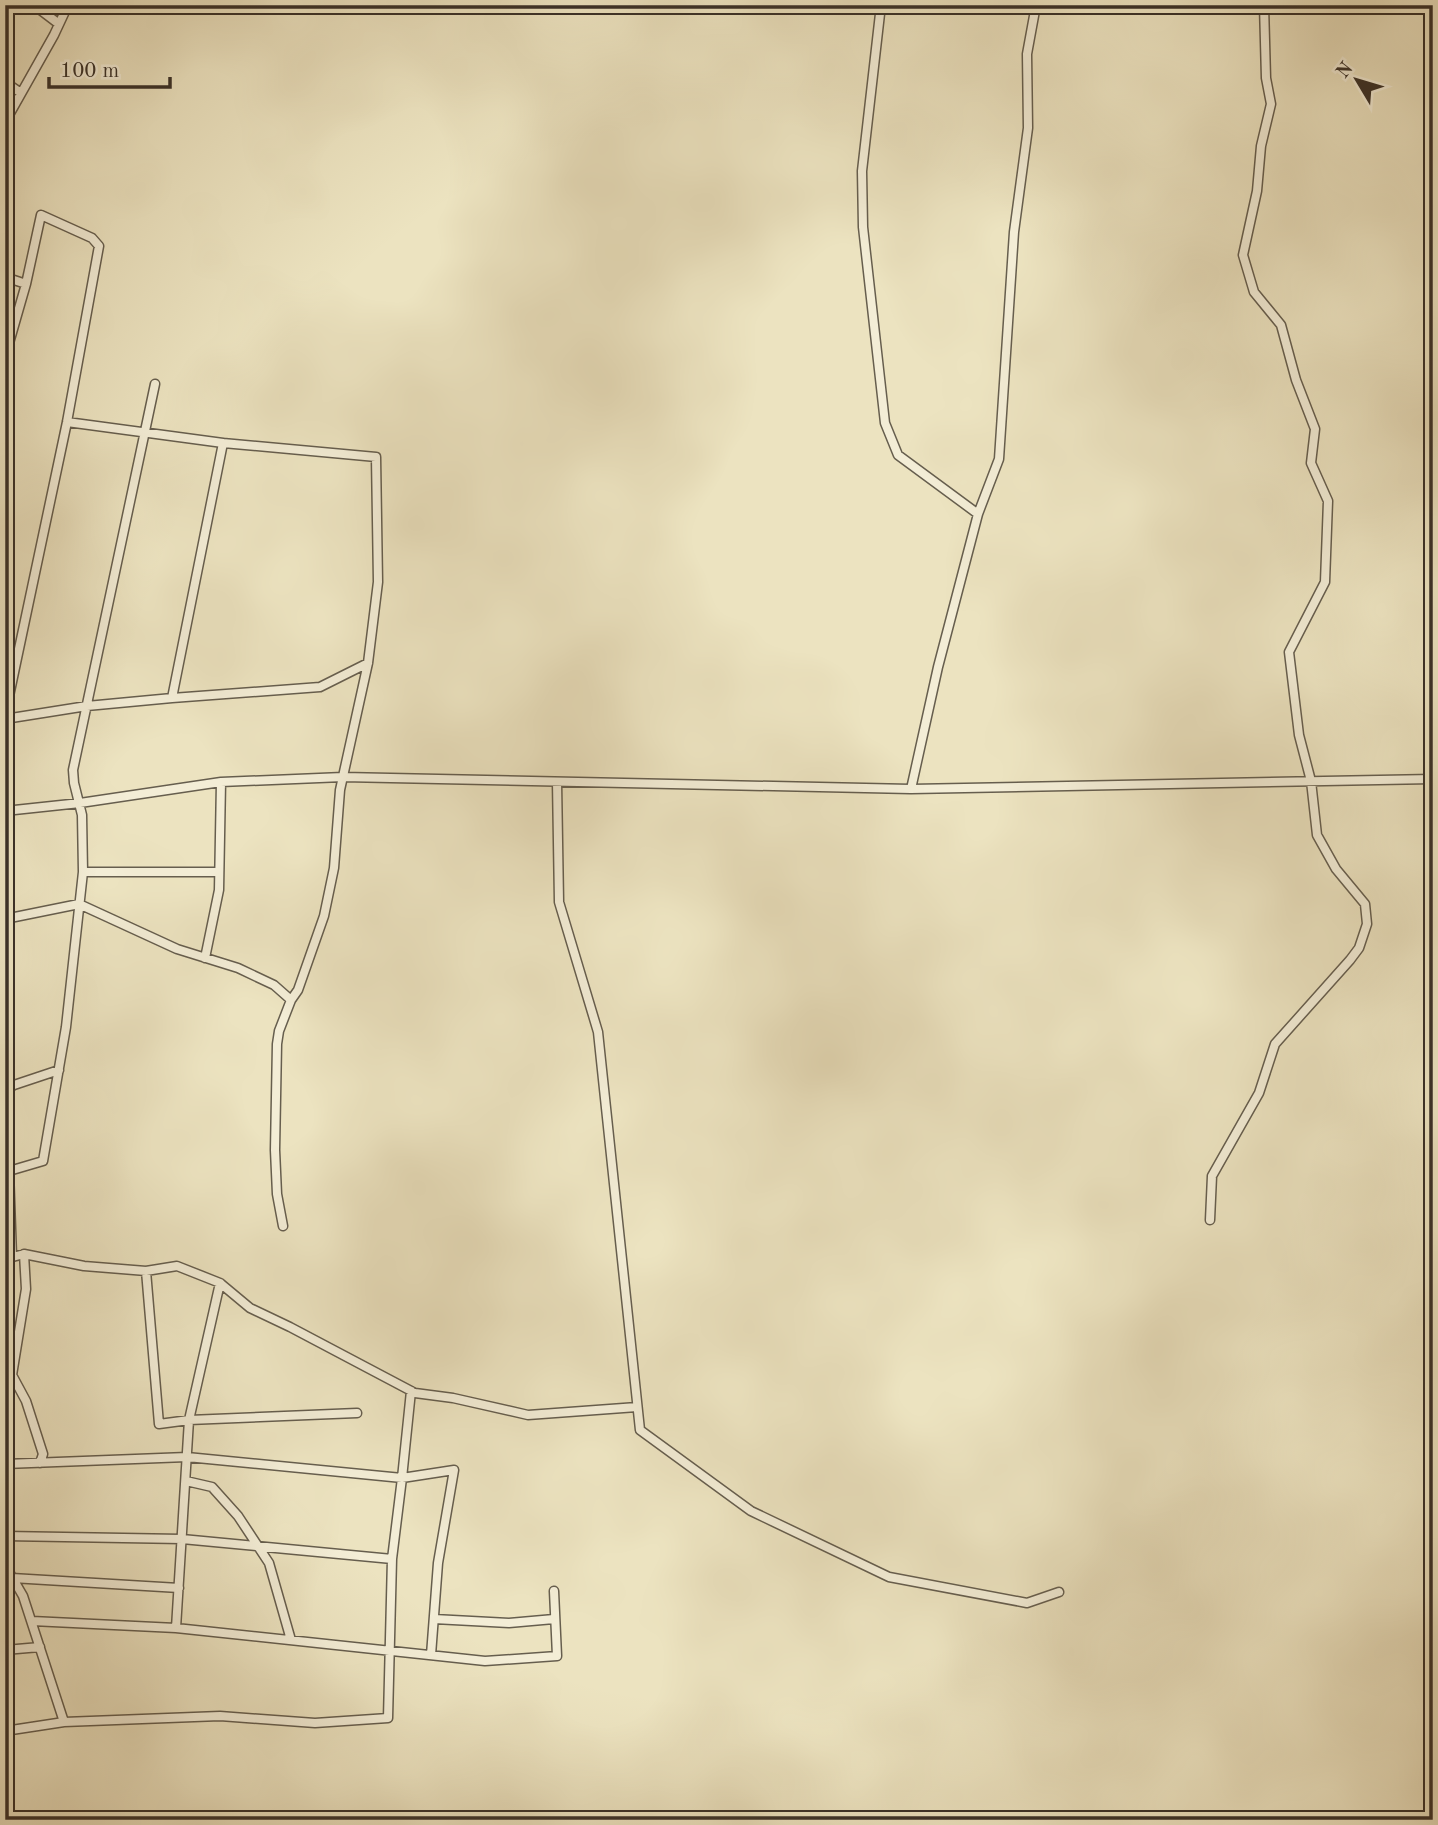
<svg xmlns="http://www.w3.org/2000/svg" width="1438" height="1825" font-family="'Old Standard TT',serif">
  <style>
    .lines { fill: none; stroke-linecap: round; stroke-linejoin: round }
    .minor-casing { stroke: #665e4e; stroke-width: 11 }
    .minor { stroke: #f3edd6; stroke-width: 8 }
  </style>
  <rect width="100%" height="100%" fill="#ece3c0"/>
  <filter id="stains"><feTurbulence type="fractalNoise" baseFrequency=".00286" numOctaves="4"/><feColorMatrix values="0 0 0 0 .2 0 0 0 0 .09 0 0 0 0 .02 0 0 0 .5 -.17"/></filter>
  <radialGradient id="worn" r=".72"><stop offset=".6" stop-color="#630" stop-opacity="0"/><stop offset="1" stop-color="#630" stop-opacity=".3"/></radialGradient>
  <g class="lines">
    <defs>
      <path id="minor" d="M 34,5 L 59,24
        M 881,5 L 862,171 L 863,227 L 885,423 L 898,455 L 978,514
        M 5,82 L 21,93
        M 5,122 L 54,35 L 68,5
        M 5,277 L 26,284
        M 5,357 L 26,284 L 41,215 L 92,238 L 99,246 L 67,422 L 5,715
        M 223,443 L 376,457 L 378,582 L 368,663 L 340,790 L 334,868 L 324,916 L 298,990 L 291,1000 L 279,1031 L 277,1044 L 275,1150 L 277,1194 L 283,1226
        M 172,698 L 320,687 L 368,663
        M 5,719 L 87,706 L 172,698 L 223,443 L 67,422
        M 557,782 L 559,902 L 598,1032 L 640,1430 L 751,1511 L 889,1577 L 1027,1603 L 1059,1592
        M 911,789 L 938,667 L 978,514 L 999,459 L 1014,232 L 1028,128 L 1027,54 L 1036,5
        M 5,811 L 80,803 L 221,782 L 343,777 L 911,789 L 1433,779
        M 83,872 L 219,872
        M 5,919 L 79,904 L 177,949 L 238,968 L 274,985 L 291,1000
        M 205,958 L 219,890 L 221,782
        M 5,1091 L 14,1085 L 59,1070
        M 1210,1220 L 1212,1176 L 1259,1093 L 1275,1044 L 1350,960 L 1359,948 L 1367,924 L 1365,904 L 1336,869 L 1317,835 L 1311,781 L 1299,735 L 1289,652 L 1325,582 L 1328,501 L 1311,463 L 1315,429 L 1296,380 L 1281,325 L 1254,292 L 1243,255 L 1257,191 L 1261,146 L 1271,104 L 1266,78 L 1264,5
        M 24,1254 L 26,1289 L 12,1375 L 26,1401 L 43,1454 L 40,1463
        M 12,1257 L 9,1171 L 43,1161 L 66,1027 L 83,872 L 82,815 L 74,783 L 73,770 L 155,384
        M 5,1259 L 24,1254 L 84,1266 L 146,1271 L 177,1266 L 220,1283 L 250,1308 L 290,1327 L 415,1393 L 453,1398 L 528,1415 L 637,1407
        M 146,1271 L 159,1424 L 189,1420 L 357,1413
        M 411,1391 L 402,1478 L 454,1470 L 438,1563 L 431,1655
        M 5,1464 L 187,1457 L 402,1478 L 392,1559 L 388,1718 L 315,1723 L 220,1716 L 64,1722 L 23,1596 L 5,1565
        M 186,1481 L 212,1487 L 238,1516 L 269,1563 L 291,1640
        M 5,1536 L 182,1539 L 392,1559
        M 12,1578 L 179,1588
        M 434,1619 L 509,1623 L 554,1619
        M 32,1621 L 176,1628 L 189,1420 L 220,1283
        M 176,1628 L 485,1661 L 557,1656 L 554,1591
        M 5,1650 L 40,1647
        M 5,1731 L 64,1722"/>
    </defs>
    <use href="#minor" class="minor-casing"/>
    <use href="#minor" class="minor"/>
  </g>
  <rect width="1438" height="1825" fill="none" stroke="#ece3c0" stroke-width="28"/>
  <rect x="7" y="7" width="1424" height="1811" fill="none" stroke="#3a3128" stroke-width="3.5"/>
  <rect x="14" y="14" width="1410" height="1797" fill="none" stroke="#3a3128" stroke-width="2"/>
  <g transform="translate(1357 80) rotate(308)" stroke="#f3edd6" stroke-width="5" paint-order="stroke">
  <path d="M0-5L12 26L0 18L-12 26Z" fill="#3a3128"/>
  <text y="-10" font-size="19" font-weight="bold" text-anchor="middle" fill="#3a3128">N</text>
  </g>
  <path d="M49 77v10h121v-10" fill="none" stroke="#3a3128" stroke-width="3.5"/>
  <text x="60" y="77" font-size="21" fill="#3a3128" stroke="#f3edd6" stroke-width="5" paint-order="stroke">100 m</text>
  <rect width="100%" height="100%" filter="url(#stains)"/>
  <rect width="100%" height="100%" fill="url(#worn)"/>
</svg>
